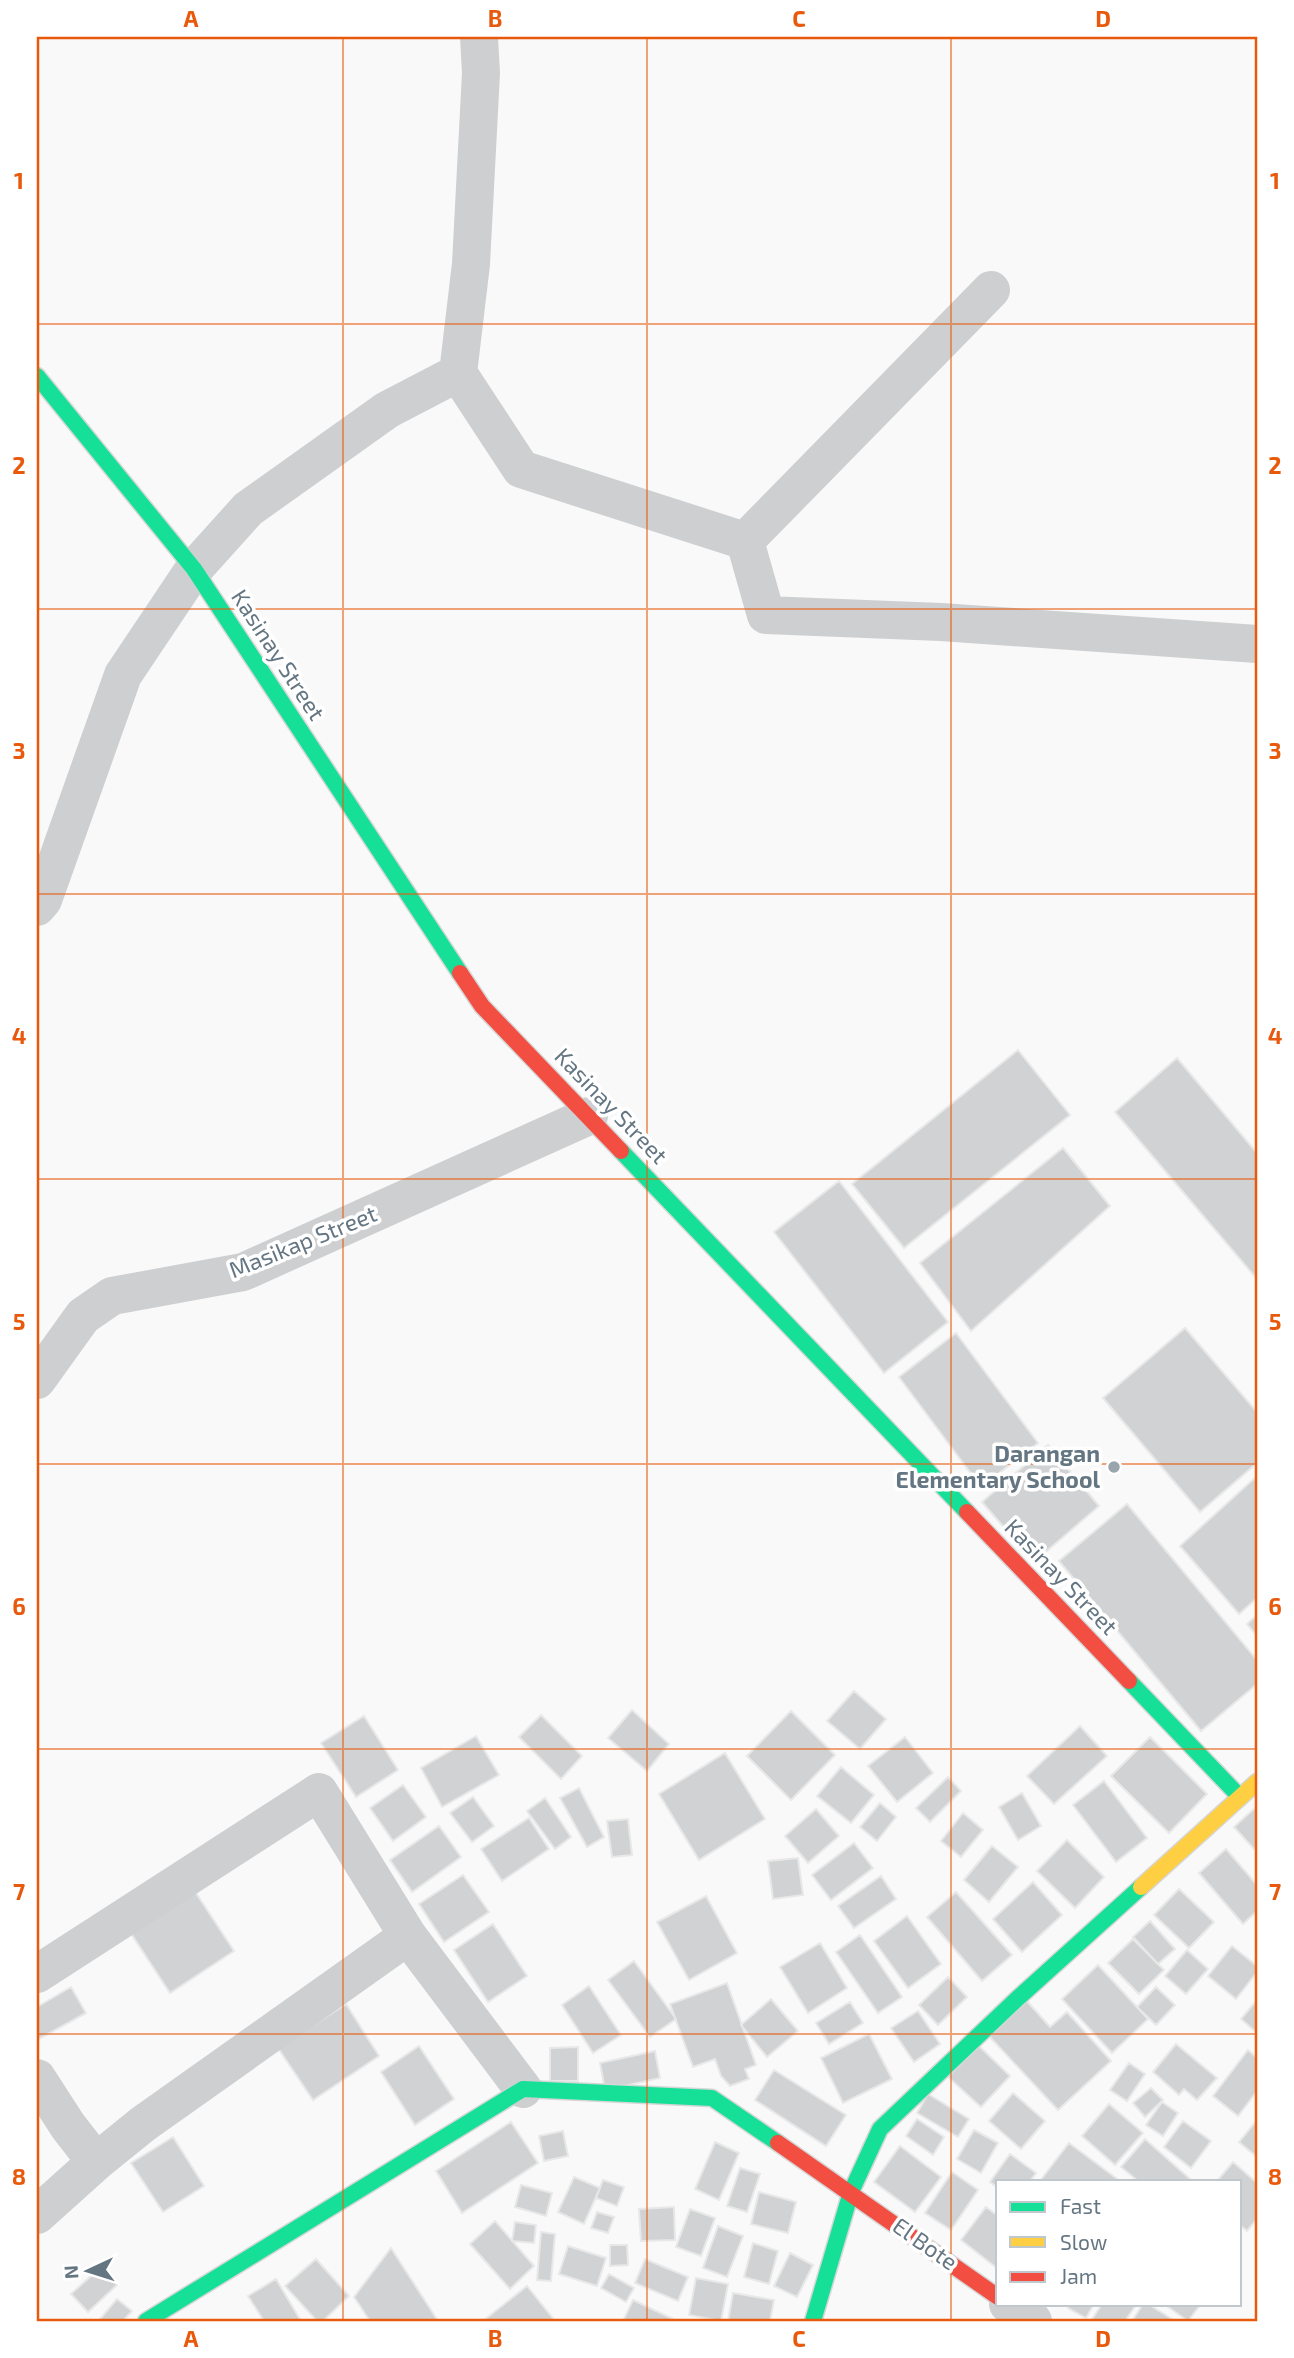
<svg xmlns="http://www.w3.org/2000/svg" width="1294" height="2358" font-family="'Exo 2',sans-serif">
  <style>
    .building { fill: #d0d2d3; stroke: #e8e8e8; stroke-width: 2 }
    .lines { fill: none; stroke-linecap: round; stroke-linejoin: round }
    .fast-casing { stroke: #d5d6d7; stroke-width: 19 }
    .slow-casing { stroke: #d5d6d7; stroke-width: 19 }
    .jam-casing { stroke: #d5d6d7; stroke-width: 19 }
    .street { stroke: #cecfd0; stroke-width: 38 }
    .fast { stroke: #16e098; stroke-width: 16 }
    .slow { stroke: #ffcf43; stroke-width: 16 }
    .jam { stroke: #f24e42; stroke-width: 16 }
    .grid { fill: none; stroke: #e8590c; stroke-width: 2; stroke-opacity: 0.55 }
    .poi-dot { fill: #99a4ac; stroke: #fff; stroke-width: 2.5 }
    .labels { text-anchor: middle; stroke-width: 7; stroke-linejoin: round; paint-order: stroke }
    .street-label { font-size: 23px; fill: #657683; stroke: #fff }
    .poi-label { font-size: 23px; font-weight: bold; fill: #657683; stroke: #fff; text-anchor: end }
    .neatline { fill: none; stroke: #e8590c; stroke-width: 2.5 }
    .grid-label { font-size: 23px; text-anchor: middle; font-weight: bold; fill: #e8590c }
  </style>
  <rect width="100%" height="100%" fill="#f9f9f9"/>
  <path class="building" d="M 1018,1050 L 1070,1115 L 904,1248 L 852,1184 Z
    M 1177,1058 L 1257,1153 L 1257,1279 L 1115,1112 Z
    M 1063,1148 L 1110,1206 L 971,1331 L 920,1263 Z
    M 839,1181 L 948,1322 L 884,1373 L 774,1232 Z
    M 1185,1328 L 1257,1412 L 1257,1463 L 1200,1512 L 1103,1398 Z
    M 956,1333 L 1038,1443 L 981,1487 L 899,1377 Z
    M 1048,1445 L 1099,1506 L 1034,1562 L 982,1502 Z
    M 1257,1476 L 1257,1598 L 1239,1614 L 1180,1546 Z
    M 1127,1504 L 1257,1660 L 1257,1684 L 1201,1731 L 1059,1561 Z
    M 1257,1615 L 1257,1636 L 1247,1624 Z
    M 854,1691 L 886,1719 L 860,1749 L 827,1721 Z
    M 632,1710 L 669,1744 L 647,1771 L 608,1738 Z
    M 791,1711 L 835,1755 L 791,1800 L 747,1756 Z
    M 541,1715 L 582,1756 L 561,1779 L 519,1737 Z
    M 364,1716 L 398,1770 L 356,1797 L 321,1743 Z
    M 1080,1726 L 1107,1756 L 1054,1804 L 1027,1776 Z
    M 476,1736 L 499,1775 L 442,1807 L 421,1768 Z
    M 905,1737 L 933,1773 L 897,1802 L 868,1766 Z
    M 1150,1737 L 1207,1794 L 1169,1833 L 1111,1776 Z
    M 725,1753 L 765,1819 L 699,1860 L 659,1794 Z
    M 841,1767 L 874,1795 L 851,1823 L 817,1796 Z
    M 948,1777 L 961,1791 L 930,1822 L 916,1808 Z
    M 1104,1781 L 1147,1838 L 1116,1862 L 1073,1805 Z
    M 403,1785 L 426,1817 L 393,1841 L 370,1808 Z
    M 579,1788 L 604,1837 L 587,1847 L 560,1798 Z
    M 1022,1793 L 1041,1826 L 1018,1840 L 999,1807 Z
    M 473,1797 L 494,1826 L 472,1842 L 450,1813 Z
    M 545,1798 L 571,1837 L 555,1849 L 527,1811 Z
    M 880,1803 L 896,1817 L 877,1841 L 860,1827 Z
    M 1257,1806 L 1257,1846 L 1254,1849 L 1234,1827 Z
    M 816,1809 L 839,1836 L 808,1863 L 785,1836 Z
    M 963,1813 L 983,1830 L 961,1857 L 941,1841 Z
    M 529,1818 L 549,1849 L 502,1881 L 481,1849 Z
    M 628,1819 L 632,1855 L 612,1857 L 607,1821 Z
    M 439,1826 L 461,1857 L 412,1892 L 390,1860 Z
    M 1067,1840 L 1104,1877 L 1075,1908 L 1037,1871 Z
    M 854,1843 L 873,1868 L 831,1900 L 812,1875 Z
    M 992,1846 L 1018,1867 L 989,1902 L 964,1880 Z
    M 1226,1849 L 1257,1885 L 1257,1911 L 1243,1924 L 1199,1873 Z
    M 798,1858 L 803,1895 L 773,1899 L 768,1861 Z
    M 463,1875 L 489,1912 L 444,1942 L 419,1904 Z
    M 881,1876 L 896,1899 L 854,1928 L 838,1906 Z
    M 1033,1882 L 1062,1915 L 1022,1952 L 993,1919 Z
    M 1179,1889 L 1214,1922 L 1189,1948 L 1154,1915 Z
    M 194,1890 L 234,1951 L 170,1993 L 130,1932 Z
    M 956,1892 L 1012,1955 L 982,1981 L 927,1917 Z
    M 706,1896 L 737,1953 L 689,1980 L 657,1922 Z
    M 907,1916 L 941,1964 L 908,1988 L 874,1941 Z
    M 1150,1921 L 1175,1949 L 1158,1964 L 1133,1937 Z
    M 493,1924 L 527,1976 L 488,2002 L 454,1950 Z
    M 860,1935 L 902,1997 L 878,2013 L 836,1952 Z
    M 1133,1939 L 1164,1970 L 1139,1994 L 1108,1963 Z
    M 820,1943 L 847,1988 L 808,2013 L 780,1967 Z
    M 1232,1946 L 1257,1966 L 1257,1972 L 1236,1999 L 1208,1976 Z
    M 1187,1950 L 1208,1969 L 1186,1994 L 1165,1976 Z
    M 634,1961 L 676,2019 L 650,2037 L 608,1980 Z
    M 1098,1965 L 1148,2019 L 1112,2053 L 1062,1999 Z
    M 948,1977 L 967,1997 L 938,2025 L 919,2005 Z
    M 727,1983 L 756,2065 L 745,2069 L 749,2079 L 730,2086 L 721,2076 L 715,2059 L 693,2067 L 670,2004 Z
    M 589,1986 L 621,2035 L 593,2053 L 562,2005 Z
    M 71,1987 L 86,2013 L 37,2040 L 37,2007 Z
    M 1156,1987 L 1175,2005 L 1156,2025 L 1137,2007 Z
    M 771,1999 L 798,2031 L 767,2057 L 741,2025 Z
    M 1026,2000 L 1050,2027 L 1067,2012 L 1111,2061 L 1058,2110 L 988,2035 Z
    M 1257,2000 L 1257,2033 L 1241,2019 Z
    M 850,2002 L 863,2023 L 829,2044 L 816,2023 Z
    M 346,2004 L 379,2056 L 313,2100 L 278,2048 Z
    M 918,2011 L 940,2044 L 914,2062 L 891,2028 Z
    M 869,2034 L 892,2079 L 843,2103 L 821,2058 Z
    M 1176,2044 L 1217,2078 L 1197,2100 L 1184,2089 L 1179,2095 L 1153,2072 Z
    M 978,2045 L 1010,2076 L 981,2107 L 948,2077 Z
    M 419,2046 L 454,2099 L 415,2125 L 381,2072 Z
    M 578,2047 L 578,2081 L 550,2081 L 550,2048 Z
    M 1248,2050 L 1257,2058 L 1257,2091 L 1238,2116 L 1213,2096 Z
    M 655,2051 L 660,2078 L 605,2090 L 600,2063 Z
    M 1129,2063 L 1145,2074 L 1127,2101 L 1110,2090 Z
    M 774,2070 L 846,2115 L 826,2146 L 755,2100 Z
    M 1151,2088 L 1163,2100 L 1145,2117 L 1133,2103 Z
    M 1013,2093 L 1045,2121 L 1021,2149 L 989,2121 Z
    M 928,2094 L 969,2119 L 958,2137 L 917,2113 Z
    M 1162,2102 L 1178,2113 L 1163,2136 L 1146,2125 Z
    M 1109,2104 L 1143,2133 L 1115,2165 L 1082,2136 Z
    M 917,2119 L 944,2137 L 933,2155 L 906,2136 Z
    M 1257,2120 L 1257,2157 L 1239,2142 Z
    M 1183,2121 L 1211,2141 L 1191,2168 L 1164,2147 Z
    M 511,2122 L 538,2163 L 462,2213 L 436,2171 Z
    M 974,2130 L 998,2143 L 981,2173 L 957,2159 Z
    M 563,2131 L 568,2156 L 544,2161 L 539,2136 Z
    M 173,2137 L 204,2186 L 163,2212 L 131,2163 Z
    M 1145,2139 L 1190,2179 L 1188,2181 L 1138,2181 L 1121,2167 Z
    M 715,2142 L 739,2153 L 719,2200 L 695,2189 Z
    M 1069,2143 L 1120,2181 L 1040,2181 Z
    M 900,2146 L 941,2177 L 915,2212 L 874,2182 Z
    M 1010,2154 L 1036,2173 L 1030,2181 L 998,2181 L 998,2188 L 990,2182 Z
    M 1233,2162 L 1257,2183 L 1257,2219 L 1247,2231 L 1240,2225 L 1240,2181 L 1217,2181 Z
    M 740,2168 L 760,2174 L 747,2212 L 727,2206 Z
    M 952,2172 L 978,2190 L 951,2230 L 925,2213 Z
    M 574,2177 L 600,2188 L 584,2224 L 558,2212 Z
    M 603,2180 L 624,2187 L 617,2206 L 596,2198 Z
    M 521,2185 L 552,2193 L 546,2216 L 515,2207 Z
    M 759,2192 L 796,2202 L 788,2233 L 751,2224 Z
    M 674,2207 L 675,2240 L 641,2241 L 639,2209 Z
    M 986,2207 L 998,2216 L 998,2269 L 961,2240 Z
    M 690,2209 L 715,2218 L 701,2256 L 676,2247 Z
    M 597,2212 L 614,2217 L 608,2233 L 591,2228 Z
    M 495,2221 L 534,2266 L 510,2289 L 470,2244 Z
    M 515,2222 L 536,2225 L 534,2243 L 512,2241 Z
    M 718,2226 L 743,2236 L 727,2277 L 703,2268 Z
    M 541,2232 L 555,2234 L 551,2281 L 537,2280 Z
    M 753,2243 L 778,2251 L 769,2284 L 744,2277 Z
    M 610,2245 L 627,2245 L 628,2265 L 610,2266 Z
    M 568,2246 L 606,2258 L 597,2286 L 559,2274 Z
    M 391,2248 L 438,2321 L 370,2321 L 354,2297 Z
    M 790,2253 L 813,2265 L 797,2297 L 774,2286 Z
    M 316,2259 L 349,2296 L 323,2321 L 317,2321 L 285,2286 Z
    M 645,2259 L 688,2277 L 678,2301 L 635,2283 Z
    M 102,2266 L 118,2284 L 88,2312 L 71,2294 Z
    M 609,2274 L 634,2288 L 626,2302 L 601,2288 Z
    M 696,2278 L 728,2284 L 721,2321 L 689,2315 Z
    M 276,2279 L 301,2321 L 264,2321 L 248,2296 Z
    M 527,2286 L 555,2321 L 483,2321 Z
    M 733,2293 L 774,2300 L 770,2321 L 728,2321 Z
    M 117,2299 L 132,2311 L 123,2321 L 103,2321 L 100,2319 Z
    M 633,2300 L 673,2319 L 673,2321 L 623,2321 Z
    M 1070,2304 L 1094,2304 L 1086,2318 L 1068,2308 Z
    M 1102,2304 L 1134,2304 L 1136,2305 L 1125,2321 L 1091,2321 Z
    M 1143,2304 L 1148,2304 L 1175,2321 L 1132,2321 Z
    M 1164,2304 L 1201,2304 L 1188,2321 Z"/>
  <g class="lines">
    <defs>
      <path id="fast" d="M 37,376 L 194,569 L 460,973
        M 621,1151 L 967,1512
        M 1129,1681 L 1240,1797
        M 146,2321 L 523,2089 L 712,2098 L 778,2143
        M 813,2321 L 851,2192 L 880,2129 L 1018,1998 L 1141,1887"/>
      <path id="slow" d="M 1141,1887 L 1257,1782"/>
      <path id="jam" d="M 460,973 L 482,1006 L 621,1151
        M 967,1512 L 1129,1681
        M 778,2143 L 998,2297"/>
    </defs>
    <use href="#fast" class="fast-casing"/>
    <use href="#slow" class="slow-casing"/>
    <use href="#jam" class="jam-casing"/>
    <path class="street" d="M 479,37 L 481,73 L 471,264 L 458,373 L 521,469 L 745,541
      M 745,541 L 766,615 L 941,622 L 1257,644
      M 745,541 L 991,290
      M 37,907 L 43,900 L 123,675 L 194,569 L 248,509 L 387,410 L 458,373
      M 37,1380 L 83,1316 L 112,1296 L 243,1272 L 589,1116
      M 37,1974 L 319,1792 L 408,1936 L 523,2089
      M 37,2078 L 68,2126 L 96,2162 L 143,2124 L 408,1936
      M 37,2215 L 96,2162
      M 1008,2304 L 1033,2321"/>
    <use href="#fast" class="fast"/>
    <use href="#slow" class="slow"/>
    <use href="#jam" class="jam"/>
  </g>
  <path class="grid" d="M 343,37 L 343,2321M 647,37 L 647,2321M 951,37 L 951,2321M 37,324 L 1257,324M 37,609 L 1257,609M 37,894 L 1257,894M 37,1179 L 1257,1179M 37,1464 L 1257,1464M 37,1749 L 1257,1749M 37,2034 L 1257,2034"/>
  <circle class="poi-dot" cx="1114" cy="1467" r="7"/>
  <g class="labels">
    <g class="street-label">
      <text transform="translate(278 655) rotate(57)" y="8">Kasinay Street</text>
      <text transform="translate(611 1106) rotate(46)" y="8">Kasinay Street</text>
      <text transform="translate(303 1242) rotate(-22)" y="8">Masikap Street</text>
      <text transform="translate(1061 1577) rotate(46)" y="8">Kasinay Street</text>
      <text transform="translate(925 2244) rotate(35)" y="8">El Bote</text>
    </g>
    <g class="poi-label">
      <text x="1100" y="1462">Darangan<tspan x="1100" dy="26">Elementary School</tspan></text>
    </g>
  </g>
  <rect width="1294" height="2358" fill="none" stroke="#ffffff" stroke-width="77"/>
  <rect x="996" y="2180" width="245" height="126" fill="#ffffff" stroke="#c1c8cd" stroke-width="2"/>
  <rect x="1010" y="2202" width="35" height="10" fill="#16e098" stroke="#c1c8cd" stroke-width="2"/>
  <text x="1060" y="2214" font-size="21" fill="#657683">Fast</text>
  <rect x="1010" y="2237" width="35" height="10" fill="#ffcf43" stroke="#c1c8cd" stroke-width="2"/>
  <text x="1060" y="2250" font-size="21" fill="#657683">Slow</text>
  <rect x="1010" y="2272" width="35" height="10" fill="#f24e42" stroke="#c1c8cd" stroke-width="2"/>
  <text x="1060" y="2284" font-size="21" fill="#657683">Jam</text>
  <g transform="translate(88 2271) rotate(266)" stroke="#ffffff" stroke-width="5" paint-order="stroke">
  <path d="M0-5L12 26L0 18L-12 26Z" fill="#657683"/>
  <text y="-10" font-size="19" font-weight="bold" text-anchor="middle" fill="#657683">N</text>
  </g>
  <rect x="38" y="38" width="1218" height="2282" class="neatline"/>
  <g class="grid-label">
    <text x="191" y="27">A</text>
    <text x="495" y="27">B</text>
    <text x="799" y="27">C</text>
    <text x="1103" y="27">D</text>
    <text x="19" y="189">1</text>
    <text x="1275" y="189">1</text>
    <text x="19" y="474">2</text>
    <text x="1275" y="474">2</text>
    <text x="19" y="759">3</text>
    <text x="1275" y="759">3</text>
    <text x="19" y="1044">4</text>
    <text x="1275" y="1044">4</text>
    <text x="19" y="1330">5</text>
    <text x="1275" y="1330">5</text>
    <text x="19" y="1615">6</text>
    <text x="1275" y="1615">6</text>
    <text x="19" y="1900">7</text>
    <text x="1275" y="1900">7</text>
    <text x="19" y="2185">8</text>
    <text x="1275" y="2185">8</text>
    <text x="191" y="2347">A</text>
    <text x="495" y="2347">B</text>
    <text x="799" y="2347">C</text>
    <text x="1103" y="2347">D</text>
  </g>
</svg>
